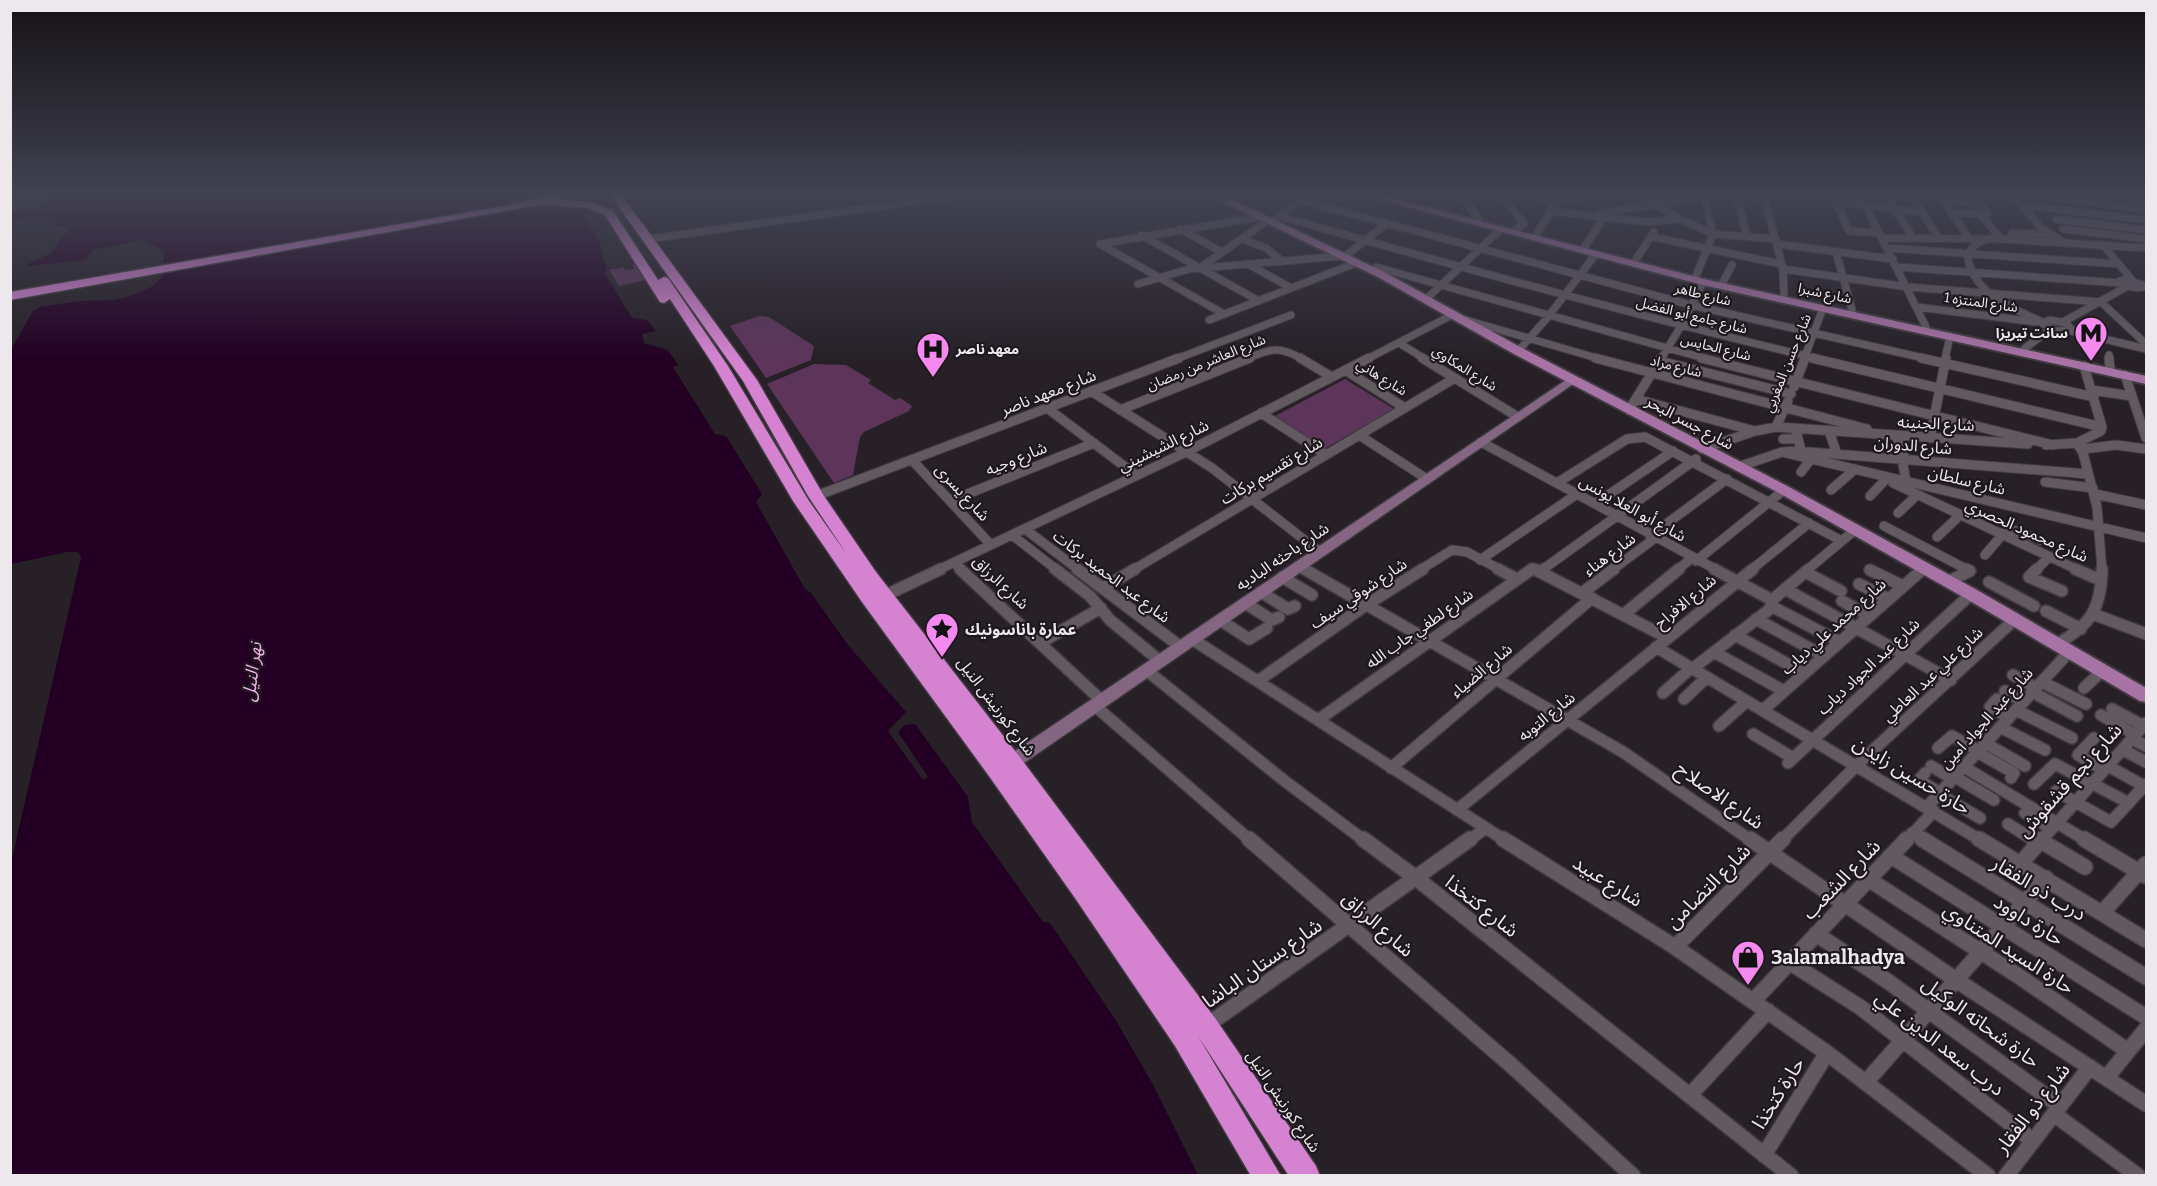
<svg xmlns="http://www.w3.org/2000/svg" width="2157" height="1186" font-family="Bitter,'Noto Sans Arabic',serif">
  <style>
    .green { fill: #5d355b }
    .water { fill: #230023 }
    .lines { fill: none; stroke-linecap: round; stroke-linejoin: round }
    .street-far3-casing { stroke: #403b40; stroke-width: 9 }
    .street-far2-casing { stroke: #403b40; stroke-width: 11 }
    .street-far1-casing { stroke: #403b40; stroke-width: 14 }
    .street-casing { stroke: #403b40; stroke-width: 18 }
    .secondary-casing { stroke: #403b40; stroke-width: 3 }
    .primary-casing { stroke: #403b40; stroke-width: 4 }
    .highway-casing { stroke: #403b40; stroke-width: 3 }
    .street-far3 { stroke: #625961; stroke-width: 7 }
    .street-far2 { stroke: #625961; stroke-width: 9 }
    .street-far1 { stroke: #625961; stroke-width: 11 }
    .street { stroke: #625961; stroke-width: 15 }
    .secondary { fill: #846683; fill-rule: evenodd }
    .primary { fill: #a772a4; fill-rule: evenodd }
    .highway { fill: #d583d1; fill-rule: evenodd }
    .labels { text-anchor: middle; stroke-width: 4.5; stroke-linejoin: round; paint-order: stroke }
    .far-street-label { font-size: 14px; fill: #ece8ec; stroke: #1e171d }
    .far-poi-label { font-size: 14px; font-weight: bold; fill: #ece8ec; stroke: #1e171d; text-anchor: end }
    .street-label { font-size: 16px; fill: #ece8ec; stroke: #1e171d }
    .poi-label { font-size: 16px; font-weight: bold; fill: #ece8ec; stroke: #1e171d; text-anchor: start }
    .water-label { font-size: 18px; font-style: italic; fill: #f1abed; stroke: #1e171d }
    .near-street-label { font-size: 20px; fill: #ece8ec; stroke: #1e171d }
    .near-poi-label { font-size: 20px; font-weight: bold; fill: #ece8ec; stroke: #1e171d; text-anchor: start }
  </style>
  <rect width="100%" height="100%" fill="#272027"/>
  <path class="green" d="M 635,264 L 646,280 L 619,286 L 609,270 L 623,267 L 625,270 L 634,269 L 632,265 Z
    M 759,316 L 769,317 L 814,346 L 811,360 L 766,378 L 730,326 Z
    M 814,364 L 846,365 L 871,380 L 868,383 L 895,400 L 900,398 L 912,406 L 909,411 L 864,432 L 860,437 L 853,475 L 834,483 L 767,384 Z
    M 1345,379 L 1394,409 L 1324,449 L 1273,417 Z"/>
  <path class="water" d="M 11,193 L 576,193 L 585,219 L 598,238 L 607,270 L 604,272 L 632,318 L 647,320 L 656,331 L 642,334 L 644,343 L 668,350 L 678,365 L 673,367 L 715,434 L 726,436 L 762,494 L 756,502 L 805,589 L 811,593 L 848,645 L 906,712 L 888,731 L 923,780 L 928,777 L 898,732 L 905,725 L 915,724 L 968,797 L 972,822 L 1043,922 L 1050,923 L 1115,1019 L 1151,1081 L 1198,1175 L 11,1175 L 11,863 L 81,557 L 78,552 L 67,552 L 11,564 L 11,349 L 33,311 L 40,307 L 79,301 L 114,300 L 133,295 L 153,286 L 163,275 L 164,251 L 142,240 L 93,250 L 86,260 L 29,266 L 28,264 L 50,254 L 70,228 L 49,224 L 50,218 L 44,215 L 11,220 L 10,212 L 41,207 L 47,198 L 37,194 L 11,198 Z"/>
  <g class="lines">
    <defs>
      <path id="street-far3" d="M 1274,193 L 1691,305 L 1928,359
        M 1461,193 L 1479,220
        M 1500,193 L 1524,224 L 1515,230
        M 1540,193 L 1553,208
        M 1635,193 L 1680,219 L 1713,234 L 1776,239
        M 1728,193 L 1764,198
        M 1736,193 L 1747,236
        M 1763,193 L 1783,269 L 1784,295
        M 1832,193 L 1849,231 L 1879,233
        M 1859,193 L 1926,327
        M 1885,193 L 1913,238
        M 1909,193 L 1939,238
        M 1938,193 L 1969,238
        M 2012,193 L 2041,228 L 2059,239
        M 2089,193 L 2146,201
        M 2037,195 L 2146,210
        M 1558,200 L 1615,193
        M 1942,200 L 1981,204
        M 1835,202 L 1922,212
        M 2022,205 L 2146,220
        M 1550,211 L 1648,222 L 1680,219
        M 1600,213 L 1705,197
        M 1951,213 L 1988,214 L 1974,193
        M 1981,215 L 2001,239
        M 1279,216 C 1458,267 1637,316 1819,359
        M 1275,219 L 1311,193
        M 2056,219 L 2146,230
        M 1180,229 L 1222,252
        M 2063,229 L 2146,239
        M 2012,233 L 2047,234
        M 1141,235 L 1259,301
        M 1536,235 L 1555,205
        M 1653,237 L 1781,264
        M 1882,238 L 2001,239 L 2146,248
        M 649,239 L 974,193
        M 1242,239 L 1266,248 L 1282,261
        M 1987,239 L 1977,243 L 1967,254 C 1972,293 2010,307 2042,322
        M 1100,244 L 1258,217
        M 1100,244 L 1224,314
        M 1777,244 L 1893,259
        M 2103,245 L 2132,280
        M 1584,248 L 1604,217
        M 1887,248 L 2119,264
        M 1836,252 L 1852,310
        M 1344,257 L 1386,224
        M 1635,261 L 1654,232
        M 1248,264 L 1291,288
        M 1201,267 L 1267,221
        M 1376,267 L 1707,359
        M 1897,267 L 2121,283
        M 1783,269 L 1908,287 L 2101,302 L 2146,344
        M 1696,276 L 1713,234 L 1704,193
        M 2125,279 L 2146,286 C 2137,290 2128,287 2120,281 Z
        M 1723,282 L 1732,265
        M 1138,284 L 1189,269 L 1342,256
        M 1425,300 L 1500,230
        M 1917,307 L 2036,322
        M 1209,320 L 1356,263
        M 1466,320 L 1600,359
        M 2050,320 L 2066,323 L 2072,330 L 2056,331 L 2042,323 Z
        M 2063,322 L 2128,286
        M 2071,331 L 2146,349
        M 1399,343 L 1425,359
        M 2025,348 L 2051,329
        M 1518,351 L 1548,317 L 1595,255
        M 2109,355 L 2109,359
        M 1176,359 L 1291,315
        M 1246,359 C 1270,349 1279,345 1302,359
        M 1367,359 L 1452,315
        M 1661,359 L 1681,326 L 1703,282
        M 1804,359 L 1823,308
        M 1945,359 L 1950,336"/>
      <path id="street-far2" d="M 1300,358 L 1332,377
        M 1422,358 L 1518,417
        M 1595,358 L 1867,429
        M 1701,358 L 2053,445
        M 1812,358 L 2102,427
        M 1921,358 L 2094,397
        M 2109,358 L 2110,368
        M 1660,361 L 1791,394
        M 1345,370 L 1405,408
        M 2125,375 L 2146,438
        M 1794,387 L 1805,358
        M 2092,390 L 2131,396
        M 1091,391 L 1212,468 L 1320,552
        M 1636,399 L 1755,431
        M 1047,408 L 1136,475
        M 1120,410 L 1250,358
        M 1629,410 L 1661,358
        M 1261,413 L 1326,455
        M 1776,427 L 1788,401
        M 1796,429 L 1801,451
        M 1829,431 L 1837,454
        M 1359,435 L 1427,479
        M 1896,436 L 1905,459
        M 1930,438 L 1946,358
        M 1783,439 L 1798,439
        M 1481,442 L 1717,570
        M 2077,443 L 2083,453 L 2097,507 L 2102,570
        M 2046,445 L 2077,443 L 2101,431 L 2102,427 L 2084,366
        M 1702,449 L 1755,431 L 1776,427 L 2028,444
        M 2083,449 L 2116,445 L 2146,449
        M 1782,452 L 2146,538
        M 1902,459 L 1906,481
        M 912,460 L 991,545
        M 1738,467 L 1782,452 L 1796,451 L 2088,474
        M 1801,472 L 1811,459
        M 2045,482 L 2093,488
        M 1557,483 L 1627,439 L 1645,437 L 1842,541
        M 1893,483 L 2078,570
        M 1831,490 L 1855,469
        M 2095,494 L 2146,505
        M 816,496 L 1179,358
        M 1870,496 L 1886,479
        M 950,501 L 1094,443
        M 1595,504 L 1673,451
        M 1898,513 L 1917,495
        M 1884,526 L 1968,570
        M 1025,529 L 1079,570
        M 1012,535 L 1057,570
        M 1650,536 L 1727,479
        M 1937,537 L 1959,516
        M 1985,555 L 2008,528 L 2040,540
        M 1480,560 L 1577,494
        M 1696,561 L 1784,490
        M 954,563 L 962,570
        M 1299,566 L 1306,570
        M 938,570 L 1186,452 L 1369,358
        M 1133,570 L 1455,378
        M 1420,570 L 1452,550 L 1467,552 L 1501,570
        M 1530,570 L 1533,568 L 1537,570
        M 1542,570 L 1696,459
        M 1612,570 L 1655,538
        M 1677,570 L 1692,558
        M 1751,570 L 1809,523
        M 1807,570 L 1855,530
        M 1922,570 L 1924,568
        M 2036,570 L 2049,557"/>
      <path id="street-far1" d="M 960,569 L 1102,701
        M 1055,569 L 1090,596 L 1110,620 L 1160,661
        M 1077,569 L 1181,647
        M 1304,569 L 1623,752 L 1752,841
        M 1498,569 L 1517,579
        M 1534,569 L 1666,637
        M 1714,569 L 1772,600
        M 2037,569 L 2029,577 L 2062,591
        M 2075,569 L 2100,580
        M 1870,570 L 1903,586
        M 1541,571 L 1544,569
        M 1805,572 L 1841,591
        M 1282,577 L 1312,595
        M 1949,581 L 1970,571 L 1966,569
        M 1989,582 L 2034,606
        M 1859,584 L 1889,599
        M 1103,588 L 1135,569
        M 1785,589 L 1951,680
        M 1261,592 L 1288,609 L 1295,606
        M 1582,593 L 1614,569
        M 884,596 L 941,569
        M 1842,601 L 1870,616
        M 1245,603 L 1272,620 L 1279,617
        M 1771,606 L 1840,642
        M 2046,611 L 2081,629
        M 2093,614 L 2146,634
        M 1623,615 L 1679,569
        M 1756,619 L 1824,656
        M 1220,620 L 1249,639 L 1267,628
        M 1735,635 L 1804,673
        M 1192,639 L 1506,841
        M 1040,643 L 1101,608
        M 2057,644 C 2091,625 2101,608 2102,569
        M 1656,647 L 1982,841
        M 1714,652 L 1784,691
        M 1692,669 L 1770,609 L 1772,600 L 1809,569
        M 1146,670 L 1286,782 L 1365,841
        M 2013,675 L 2036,688
        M 1258,681 L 1366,605 L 1423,569
        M 2042,682 L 2086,704
        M 2084,688 L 2103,670
        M 2005,691 L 2023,702
        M 2032,692 L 2077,716
        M 1663,693 L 1691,668
        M 1684,699 L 1707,677
        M 1997,699 L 1990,707 L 2009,718
        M 1095,706 L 1251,841
        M 2112,709 L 2144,726
        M 1763,710 L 1923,569
        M 2016,710 L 2072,738
        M 2101,715 L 2136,735
        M 1318,720 L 1532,569
        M 1719,726 L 1747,701
        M 2000,727 L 2045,750
        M 1753,734 L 1793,758
        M 2094,738 L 2078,755 L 2104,770
        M 2132,739 L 2146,746
        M 1985,743 L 2025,766
        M 1938,748 L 1952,736 L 1979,751
        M 2123,750 L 2146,762
        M 1977,752 L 2014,773 L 2011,778
        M 1788,763 L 1971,594
        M 1931,766 L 1953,779
        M 2108,766 L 2144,786
        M 1964,767 L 2087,841
        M 1391,768 L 1592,598
        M 1925,773 L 1919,780 L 1940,793
        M 1955,777 L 1994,800
        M 2034,784 L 2055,764 L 2129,803
        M 2056,791 L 2111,822 L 2146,784
        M 1939,794 L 1980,818
        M 1927,807 L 2070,651
        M 1457,810 L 1753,569
        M 2025,813 L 2052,829
        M 2008,824 L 2035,841
        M 1912,833 L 1924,841
        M 1468,841 L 1486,828
        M 1781,841 L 1857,765 L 2015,619
        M 1906,841 L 1934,811
        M 2041,841 L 2146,723"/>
      <path id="street" d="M 1249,839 L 1511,1065 L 1633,1176
        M 1363,839 L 1416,878 L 1791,1176
        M 1503,839 L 1675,947 L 1827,1053 L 1988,1176
        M 1750,839 L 1956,980 L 2146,1104
        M 1922,839 L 2146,977
        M 1979,839 L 2146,940
        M 2033,839 L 2039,843
        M 2084,839 L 2146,876
        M 2041,841 L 2085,867
        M 1891,856 L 2146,1017
        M 2021,863 L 2042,839
        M 1868,879 L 2020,977 L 2128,1051
        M 2102,913 L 2146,864
        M 1816,934 L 1886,980 L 2060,1106
        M 1675,947 L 1783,839
        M 1789,962 L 1860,1007 L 2033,1141
        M 1753,1001 L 1907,839
        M 1206,1026 L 1470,839
        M 2107,1077 L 2146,1029
        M 1866,1082 L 2046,878
        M 1690,1095 L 1768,1011
        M 2054,1114 L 2138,1176
        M 1764,1155 L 1827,1053
        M 2006,1176 L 2090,1067"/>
      <path id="secondary" d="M 2134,193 L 2143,193 L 2146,197 L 2146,205 L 2143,204 Z
        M 1572,376 L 1576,378 L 1576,382 L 1018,767 L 1012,769 L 1006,767 L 1003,762 L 1006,757 Z"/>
      <path id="primary" d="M 622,193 L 634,193 L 626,200 L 618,200 L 617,198 Z
        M 1204,193 L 1218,193 L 1386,273 L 1522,348 L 1789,487 L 1977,590 L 2146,688 L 2146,702 L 2140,701 L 1965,598 L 1779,493 L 1514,354 L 1378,277 Z
        M 1354,193 L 1372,193 L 1704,279 L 2146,376 L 2146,384 L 1703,285 Z"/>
      <path id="highway" d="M 555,193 L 571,193 L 558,200 L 588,201 L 613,211 L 658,280 L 664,277 L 668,278 L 728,366 L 809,501 L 848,556 L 808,496 L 743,381 L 609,193 L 620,193 L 757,380 L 824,496 L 876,572 L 1019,756 L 1215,1018 L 1316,1166 L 1320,1176 L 1289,1176 L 1198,1036 L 1281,1176 L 1251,1176 L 1175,1046 L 1075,898 L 989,776 L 862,602 L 793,501 L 714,366 L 670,299 L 664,303 L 660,302 L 605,215 L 588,208 L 543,204 L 10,300 L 10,292 L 505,206 Z"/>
    </defs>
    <use href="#street-far3" class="street-far3-casing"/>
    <use href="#street-far2" class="street-far2-casing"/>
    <use href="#street-far1" class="street-far1-casing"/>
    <use href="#street" class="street-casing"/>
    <use href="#secondary" class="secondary-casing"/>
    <use href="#primary" class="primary-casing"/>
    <use href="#highway" class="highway-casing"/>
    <use href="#street-far3" class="street-far3"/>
    <use href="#street-far2" class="street-far2"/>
    <use href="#street-far1" class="street-far1"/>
    <use href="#street" class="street"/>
    <use href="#secondary" class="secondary"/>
    <use href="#primary" class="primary"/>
    <use href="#highway" class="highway"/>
  </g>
  <linearGradient id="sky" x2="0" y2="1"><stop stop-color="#151215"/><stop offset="0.54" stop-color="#414252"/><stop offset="1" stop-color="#414252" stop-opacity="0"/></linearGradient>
  <rect width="2157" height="359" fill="url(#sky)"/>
  <defs>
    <symbol id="metro-pin" viewBox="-11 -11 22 30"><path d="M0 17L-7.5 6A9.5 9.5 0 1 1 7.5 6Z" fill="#f489f0" stroke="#1e171d"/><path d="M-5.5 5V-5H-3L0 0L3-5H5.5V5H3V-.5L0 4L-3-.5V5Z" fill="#111"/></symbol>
    <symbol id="hospital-pin" viewBox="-11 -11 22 30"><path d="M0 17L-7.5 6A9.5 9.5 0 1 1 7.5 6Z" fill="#f489f0" stroke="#1e171d"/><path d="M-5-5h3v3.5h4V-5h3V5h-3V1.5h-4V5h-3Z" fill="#111"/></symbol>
    <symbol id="sight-pin" viewBox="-11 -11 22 30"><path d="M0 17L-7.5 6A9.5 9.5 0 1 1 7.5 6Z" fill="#f489f0" stroke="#1e171d"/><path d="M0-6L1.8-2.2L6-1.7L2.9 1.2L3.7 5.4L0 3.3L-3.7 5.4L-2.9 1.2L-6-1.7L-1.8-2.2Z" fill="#111"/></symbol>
    <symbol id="shop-pin" viewBox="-11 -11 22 30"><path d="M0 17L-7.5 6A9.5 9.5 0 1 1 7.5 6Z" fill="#f489f0" stroke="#1e171d"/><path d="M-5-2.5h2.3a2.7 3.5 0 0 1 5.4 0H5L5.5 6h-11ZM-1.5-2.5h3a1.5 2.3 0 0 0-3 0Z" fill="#111"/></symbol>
  </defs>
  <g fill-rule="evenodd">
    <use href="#metro-pin" x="2072" y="314" width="38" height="52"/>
    <use href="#hospital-pin" x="914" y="330" width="38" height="52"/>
    <use href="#sight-pin" x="923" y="610" width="38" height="52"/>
    <use href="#shop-pin" x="1729" y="938" width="38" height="52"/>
  </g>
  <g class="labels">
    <g class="far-street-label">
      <text transform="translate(1825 293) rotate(12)" y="5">شارع شبرا</text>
      <text transform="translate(1703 294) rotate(14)" y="5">شارع طاهر</text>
      <text transform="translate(1981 302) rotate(8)" y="5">شارع المنتزه 1</text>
      <text transform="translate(1692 315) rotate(14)" y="5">شارع جامع أبو الفضل</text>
      <text transform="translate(1716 347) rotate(14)" y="5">شارع الحايس</text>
      <text transform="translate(1206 362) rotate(-22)" y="5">شارع العاشر من رمضان</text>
      <text transform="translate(1787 363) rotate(-68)" y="5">شارع حسن المغربي</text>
      <text transform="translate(1676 366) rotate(14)" y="5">شارع مراد</text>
      <text transform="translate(1465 368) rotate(32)" y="5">شارع المكاوي</text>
      <text transform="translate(1382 377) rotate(32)" y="5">شارع هاني</text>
    </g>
    <g class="far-poi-label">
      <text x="2068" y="338">سانت تيريزا</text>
      <text x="956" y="354" text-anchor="start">معهد ناصر</text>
    </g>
    <g class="street-label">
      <text transform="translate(1048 392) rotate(-21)" y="6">شارع معهد ناصر</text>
      <text transform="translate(1690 422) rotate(28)" y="6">شارع جسر البحر</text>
      <text transform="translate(1936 423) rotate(3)" y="6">شارع الجنينه</text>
      <text transform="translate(1163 445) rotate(-26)" y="6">شارع الشيشيني</text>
      <text transform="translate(1913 445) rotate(5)" y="6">شارع الدوران</text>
      <text transform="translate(1016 458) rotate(-22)" y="6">شارع وجيه</text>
      <text transform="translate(1271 470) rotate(-31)" y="6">شارع تقسيم بركات</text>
      <text transform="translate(1967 480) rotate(13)" y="6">شارع سلطان</text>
      <text transform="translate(963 492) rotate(47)" y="6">شارع يسرى</text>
      <text transform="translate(1633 508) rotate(29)" y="6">شارع أبو العلا يونس</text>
      <text transform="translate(2027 530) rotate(24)" y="6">شارع محمود الحصري</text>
      <text transform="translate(1609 554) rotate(-37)" y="6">شارع هناء</text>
      <text transform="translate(1282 556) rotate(-34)" y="6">شارع باحثه الباديه</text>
      <text transform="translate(1112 576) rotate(37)" y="6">شارع عبد الحميد بركات</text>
      <text transform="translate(1001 582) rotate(43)" y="6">شارع الرزاق</text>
      <text transform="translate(1358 593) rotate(-34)" y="6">شارع شوقي سيف</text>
      <text transform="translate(1685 601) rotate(-40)" y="6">شارع الافراح</text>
      <text transform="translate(1833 626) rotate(-42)" y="6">شارع محمد علي دياب</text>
      <text transform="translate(1419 628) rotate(-35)" y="6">شارع لطفي جاب الله</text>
      <text transform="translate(1868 666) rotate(-43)" y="6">شارع عبد الجواد دياب</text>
      <text transform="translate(1481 670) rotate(-40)" y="6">شارع الضياء</text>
      <text transform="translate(1932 674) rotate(-43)" y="6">شارع علي عبد العاطي</text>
      <text transform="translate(997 706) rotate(53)" y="6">شارع كورنيش النيل</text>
      <text transform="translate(1546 716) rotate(-39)" y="6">شارع التوبه</text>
      <text transform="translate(1986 718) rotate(-48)" y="6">شارع عبد الجواد امين</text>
      <text transform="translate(1284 1101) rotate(56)" y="6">شارع كورنيش النيل</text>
    </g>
    <g class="poi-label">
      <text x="965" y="635">عمارة باناسونيك</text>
    </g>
    <g class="water-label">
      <text transform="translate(252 672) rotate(-83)" y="6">نهر النيل</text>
    </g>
    <g class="near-street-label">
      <text transform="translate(1912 775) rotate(31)" y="7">حارة حسين زايدن</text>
      <text transform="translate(2069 780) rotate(-48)" y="7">شارع نجم قشقوش</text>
      <text transform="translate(1720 795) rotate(35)" y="7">شارع الاصلاح</text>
      <text transform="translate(1841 879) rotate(-46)" y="7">شارع الشعب</text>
      <text transform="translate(1608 881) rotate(32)" y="7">شارع عبيد</text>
      <text transform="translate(1708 886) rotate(-45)" y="7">شارع التضامن</text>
      <text transform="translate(2039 888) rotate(31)" y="7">درب ذو الفقار</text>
      <text transform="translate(1482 906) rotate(38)" y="7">شارع كتخذا</text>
      <text transform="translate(2029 920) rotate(32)" y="7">حارة داوود</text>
      <text transform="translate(1378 924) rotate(41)" y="7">شارع الرزاق</text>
      <text transform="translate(2009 948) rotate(33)" y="7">حارة السيد المتناوي</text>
      <text transform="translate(1262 963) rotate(-35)" y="7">شارع بستان الباشا</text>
      <text transform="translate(1981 1022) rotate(36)" y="7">حارة شحاته الوكيل</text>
      <text transform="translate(1940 1043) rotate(38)" y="7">درب سعد الدين علي</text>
      <text transform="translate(1778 1093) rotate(-58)" y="7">حارة كتخذا</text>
      <text transform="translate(2032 1108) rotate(-52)" y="7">شارع ذو الفقار</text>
    </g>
    <g class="near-poi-label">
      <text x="1771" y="964">3alamalhadya</text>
    </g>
  </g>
  <rect width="2157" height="1186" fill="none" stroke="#ece8ec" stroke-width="24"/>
</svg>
